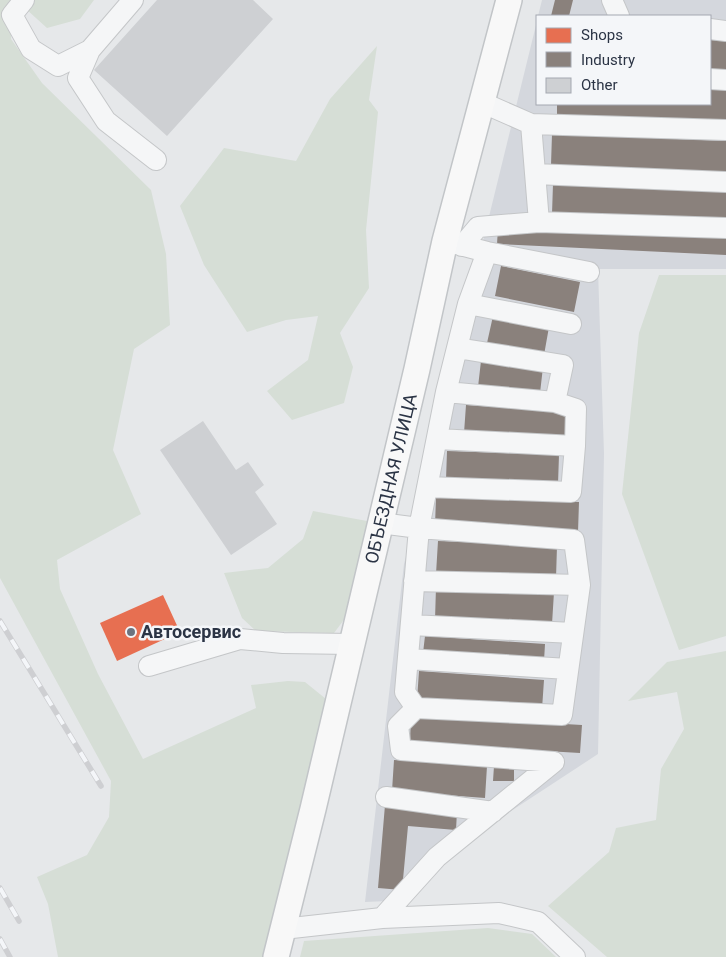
<svg xmlns="http://www.w3.org/2000/svg" width="726" height="957" font-family="Roboto,sans-serif">
  <style>
    .built { fill: #d4d7dd }
    .green { fill: #d6ded6 }
    .shops { fill: #e76f51 }
    .industry { fill: #8a817c }
    .building { fill: #ced0d3 }
    .lines { fill: none; stroke-linecap: round; stroke-linejoin: round }
    .minor-casing { stroke: #c4c6c8; stroke-width: 22 }
    .major-casing { stroke: #c2c5c8; stroke-width: 28 }
    .minor { stroke: #f5f6f7; stroke-width: 20 }
    .major { stroke: #f8f8f8; stroke-width: 25 }
    .rail-casing { stroke: #cecfd2; stroke-width: 5.5 }
    .rail { stroke: #f4f6f9; stroke-width: 4; stroke-dasharray: 11; stroke-linecap: butt }
    .poi-dot { fill: #6c737f; stroke: #f4f6f9; stroke-width: 2 }
    .labels { text-anchor: middle; stroke-width: 5; stroke-linejoin: round; paint-order: stroke }
    .street-label { font-size: 18px; fill: #2b3445; stroke: #f4f6f9 }
    .poi-label { font-size: 18px; font-weight: bold; fill: #2b3445; stroke: #f4f6f9; text-anchor: start }
  </style>
  <rect width="100%" height="100%" fill="#e6e8ea"/>
  <path class="built" d="M 542,0 L 726,0 L 726,269 L 598,269 L 604,454 L 598,754 L 470,838 L 411,900 L 365,902 L 404,564 L 437,439 L 446,392 L 537,21 L 537,104 L 710,104 L 710,16 L 538,16 Z"/>
  <path class="green" d="M 0,0 L 13,0 L 11,39 L 42,83 L 151,190 L 166,254 L 170,325 L 134,349 L 113,450 L 141,514 L 57,560 L 60,589 L 98,674 L 143,759 L 256,708 L 251,685 L 288,681 L 305,682 L 326,699 L 268,957 L 58,957 L 48,904 L 37,877 L 87,855 L 109,817 L 111,781 L 0,578 Z
    M 34,0 L 94,0 L 80,19 L 47,28 L 26,9 Z
    M 377,46 L 369,100 L 378,112 L 366,230 L 369,288 L 340,333 L 353,367 L 344,403 L 292,420 L 267,391 L 308,360 L 318,316 L 286,320 L 247,332 L 204,265 L 180,206 L 224,148 L 296,161 L 330,99 Z
    M 659,275 L 726,275 L 726,636 L 679,650 L 622,494 L 639,333 Z
    M 313,511 L 367,521 L 359,568 L 346,617 L 334,633 L 256,631 L 242,618 L 224,573 L 268,568 L 303,539 Z
    M 726,651 L 726,957 L 607,957 L 548,906 L 609,852 L 616,828 L 656,820 L 661,769 L 684,729 L 677,692 L 628,701 L 667,662 Z
    M 488,928 L 532,934 L 556,957 L 300,957 L 304,941 Z"/>
  <path class="shops" d="M 163,595 L 180,632 L 117,661 L 100,623 Z"/>
  <path class="industry" d="M 555,0 L 573,0 L 569,16 L 551,16 Z
    M 710,40 L 726,41 L 726,70 L 710,69 Z
    M 710,88 L 726,89 L 726,123 L 557,116 L 557,104 L 710,104 Z
    M 552,134 L 726,141 L 726,172 L 551,165 Z
    M 553,184 L 726,191 L 726,221 L 552,214 Z
    M 498,228 L 726,238 L 726,255 L 497,244 Z
    M 501,266 L 580,282 L 574,312 L 495,296 Z
    M 493,316 L 549,327 L 544,355 L 487,343 Z
    M 481,361 L 543,367 L 540,393 L 478,387 Z
    M 466,405 L 570,412 L 568,440 L 464,433 Z
    M 447,451 L 559,455 L 558,484 L 446,480 Z
    M 436,497 L 579,502 L 578,532 L 435,526 Z
    M 438,541 L 557,546 L 556,578 L 436,574 Z
    M 436,587 L 554,592 L 552,624 L 435,620 Z
    M 425,636 L 545,644 L 544,661 L 423,653 Z
    M 419,671 L 544,680 L 542,709 L 417,700 Z
    M 411,715 L 582,725 L 580,753 L 410,743 Z
    M 394,760 L 487,766 L 485,798 L 392,791 Z
    M 494,766 L 514,767 L 514,781 L 493,781 Z
    M 385,805 L 457,811 L 456,830 L 408,826 L 402,890 L 378,888 Z"/>
  <path class="building" d="M 157,0 L 253,0 L 273,19 L 167,136 L 94,70 Z
    M 203,421 L 236,470 L 248,462 L 264,485 L 255,492 L 277,524 L 231,555 L 160,450 Z"/>
  <g class="lines">
    <defs>
      <path id="minor" d="M 24,0 L 12,15 L 31,49 L 58,66 L 90,50
        M 133,0 L 90,50 L 78,78 L 106,121 L 156,160
        M 612,0 L 619,16
        M 710,29 L 726,31
        M 710,79 L 726,80
        M 481,102 L 531,124 L 539,222 L 726,228
        M 531,124 L 726,130
        M 535,174 L 726,182
        M 462,246 L 478,227 L 539,222
        M 487,252 L 589,272
        M 468,304 L 571,324
        M 446,392 L 555,402 L 563,365 L 457,348
        M 437,439 L 575,446 L 576,409 L 555,402
        M 427,487 L 571,492 L 575,446
        M 380,523 L 419,528 L 405,692 L 416,708 L 562,715 L 580,585
        M 414,581 L 580,585 L 574,540 L 419,528 L 446,392 L 468,304 L 487,252 L 445,241
        M 411,625 L 573,633
        M 408,659 L 568,669
        M 149,666 L 240,639 L 283,643 L 351,644
        M 416,708 L 398,726 L 401,750 L 554,762
        M 386,797 L 493,812
        M 382,918 L 437,857 L 554,762
        M 283,929 L 382,918 L 499,913 L 538,922 L 575,957"/>
      <g id="major">
        <path id="s1" d="M 276,957 L 313,809 L 417,369 L 445,241 L 509,0"/>
      </g>
    </defs>
    <use href="#minor" class="minor-casing"/>
    <use href="#major" class="major-casing"/>
    <use href="#minor" class="minor"/>
    <use href="#major" class="major"/>
    <defs>
      <path id="rail" d="M 0,621 L 101,786
        M 0,888 L 19,921
        M 0,939 L 10,957"/>
    </defs>
    <use href="#rail" class="rail-casing"/>
    <use href="#rail" class="rail"/>
  </g>
  <circle class="poi-dot" cx="131" cy="632" r="5"/>
  <g class="labels">
    <g class="street-label">
      <text dy="6" stroke="none"><textPath href="#s1" startOffset="492">ОБЪЕЗДНАЯ УЛИЦА</textPath></text>
    </g>
    <g class="poi-label">
      <text x="141" y="638">Автосервис</text>
    </g>
  </g>
  <rect x="536" y="15" width="175" height="90" fill="#f4f6f9" stroke="#a4a8b1"/>
  <rect x="546" y="28" width="25" height="15" fill="#e76f51" stroke="#a4a8b1"/>
  <text x="581" y="40" font-size="15" fill="#2b3445">Shops</text>
  <rect x="546" y="52" width="25" height="15" fill="#8a817c" stroke="#a4a8b1"/>
  <text x="581" y="65" font-size="15" fill="#2b3445">Industry</text>
  <rect x="546" y="78" width="25" height="15" fill="#ced0d3" stroke="#a4a8b1"/>
  <text x="581" y="90" font-size="15" fill="#2b3445">Other</text>
</svg>
